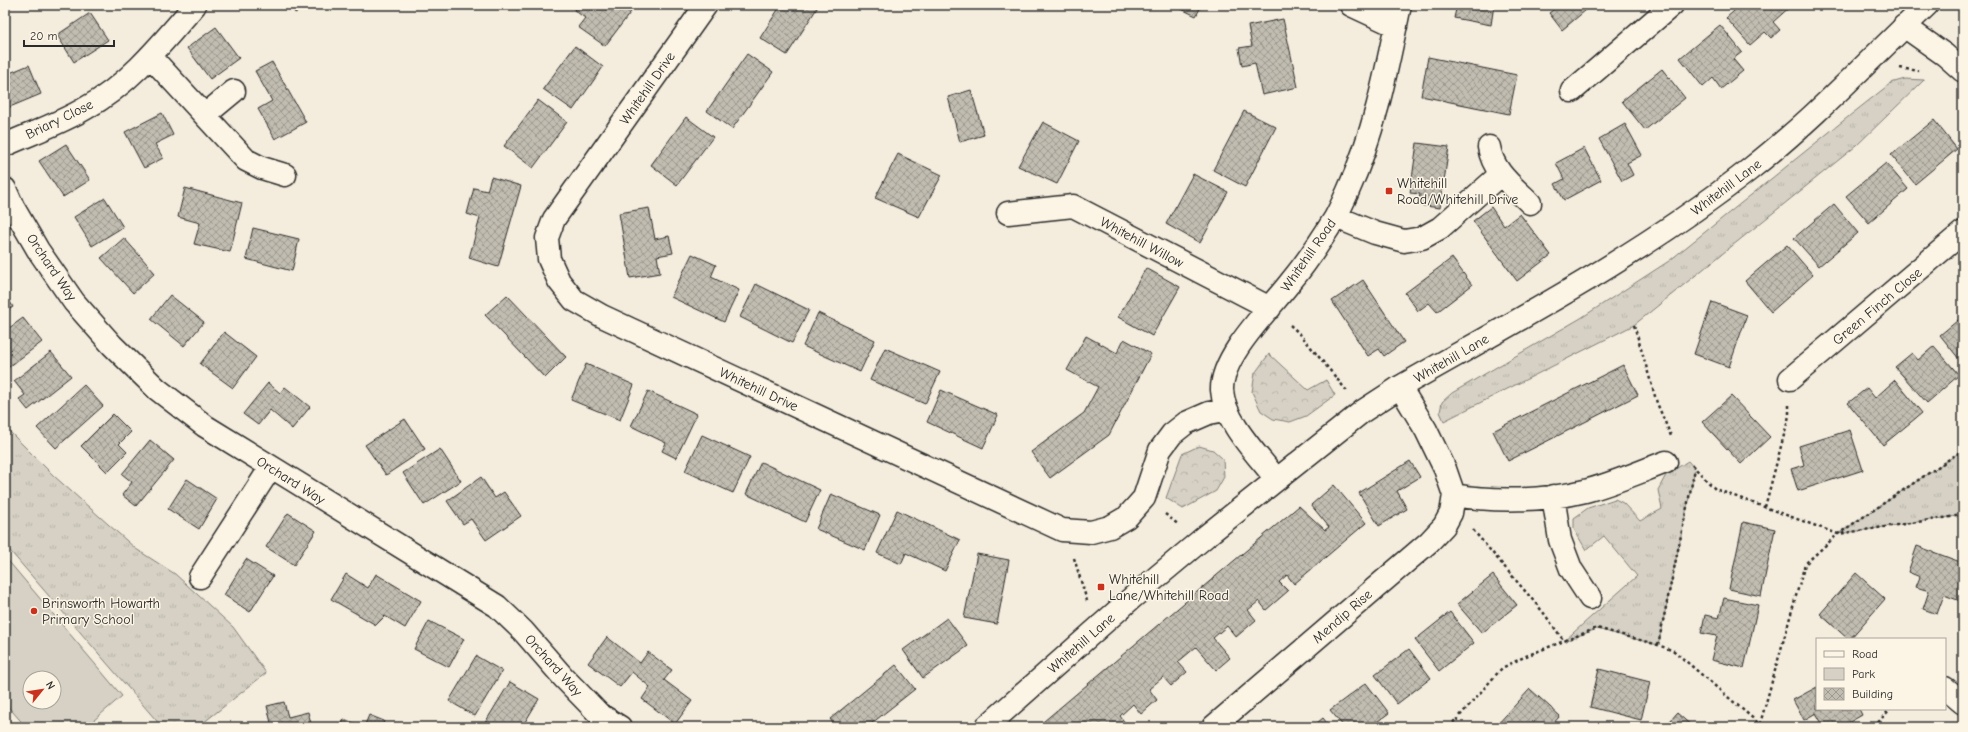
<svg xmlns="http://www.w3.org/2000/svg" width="1968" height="732" font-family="'Comic Neue',sans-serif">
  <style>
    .grass { fill: url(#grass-tufts); stroke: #807e78 }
    .forest { fill: url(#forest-crowns); stroke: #807e78 }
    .park { fill: #d6d1c4; stroke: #807e78; fill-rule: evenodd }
    .building { fill: url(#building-cross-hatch); stroke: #2b2b2b }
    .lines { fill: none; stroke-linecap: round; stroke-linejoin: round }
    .minor-casing { stroke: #2b2b2b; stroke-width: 25 }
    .major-casing { stroke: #2b2b2b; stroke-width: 25 }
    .path { stroke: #2b2b2b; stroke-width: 2.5; stroke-dasharray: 3 3; stroke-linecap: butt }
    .minor { stroke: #fcf5e5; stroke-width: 22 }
    .major { stroke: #fcf5e5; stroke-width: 22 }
    .poi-dot { fill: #c8321e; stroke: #fcf5e5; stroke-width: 1.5 }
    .labels { text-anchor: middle; stroke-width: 3; stroke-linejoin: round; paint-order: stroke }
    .street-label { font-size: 14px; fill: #2b2b2b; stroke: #fcf5e5 }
    .poi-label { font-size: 14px; fill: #2b2b2b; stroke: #fcf5e5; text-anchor: start }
  </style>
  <defs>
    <pattern id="grass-tufts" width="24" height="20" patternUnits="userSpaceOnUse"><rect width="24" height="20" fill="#d6d1c4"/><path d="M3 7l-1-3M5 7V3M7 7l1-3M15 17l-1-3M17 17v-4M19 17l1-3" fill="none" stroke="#b8b4a9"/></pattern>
    <pattern id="forest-crowns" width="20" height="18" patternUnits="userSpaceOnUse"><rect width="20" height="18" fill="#d6d1c4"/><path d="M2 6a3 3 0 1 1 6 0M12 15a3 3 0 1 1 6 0" fill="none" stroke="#b8b4a9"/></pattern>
    <pattern id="building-cross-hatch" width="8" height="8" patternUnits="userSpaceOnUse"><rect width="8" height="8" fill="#c2bdb1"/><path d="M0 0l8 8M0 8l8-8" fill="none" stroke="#9e9a90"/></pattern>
  </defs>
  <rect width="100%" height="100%" fill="#f4edde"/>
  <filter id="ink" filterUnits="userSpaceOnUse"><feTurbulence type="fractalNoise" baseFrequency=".025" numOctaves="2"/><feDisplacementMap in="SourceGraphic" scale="8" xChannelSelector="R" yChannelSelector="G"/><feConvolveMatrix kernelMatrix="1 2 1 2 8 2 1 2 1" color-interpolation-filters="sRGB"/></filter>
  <g filter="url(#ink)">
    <path class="grass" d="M 1905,79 L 1924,80 L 1856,146 L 1634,325 L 1444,421 L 1440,412 L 1442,402 L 1452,393 L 1581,318 L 1669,261 L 1853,113 L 1891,83 Z
      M 5,427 L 54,476 L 136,549 L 175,574 L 233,627 L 266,673 L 198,727 L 162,727 L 5,545 Z
      M 1963,450 L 1963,515 L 1838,534 Z
      M 1688,461 L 1695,469 L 1658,645 L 1597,629 L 1564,641 L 1637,576 L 1604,536 L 1586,550 L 1574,529 L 1574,518 L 1588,508 L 1615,499 L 1623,503 L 1640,521 L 1662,509 L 1658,490 L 1666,475 Z"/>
    <path class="forest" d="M 1269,354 L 1308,390 L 1326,380 L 1335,395 L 1306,416 L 1290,422 L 1273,419 L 1261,411 L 1252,392 L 1255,373 Z
      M 1199,446 L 1213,450 L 1223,459 L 1224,477 L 1216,491 L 1183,509 L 1166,498 L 1182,454 Z"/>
    <path class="park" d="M 5,557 L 122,696 L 86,727 L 26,727 L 5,703 ZM 30,678 L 54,678 L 54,702 L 30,702 Z"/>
    <path class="building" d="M 291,5 L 309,5 L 295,13 Z
      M 577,5 L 636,5 L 605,46 L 578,27 L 585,18 L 574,10 Z
      M 781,5 L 819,5 L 787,55 L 760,38 Z
      M 1173,5 L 1202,5 L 1196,16 Z
      M 1457,5 L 1494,5 L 1491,25 L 1454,18 Z
      M 1555,5 L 1592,5 L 1562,30 L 1549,13 L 1557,7 Z
      M 1741,5 L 1792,5 L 1773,22 L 1780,30 L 1771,38 L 1765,32 L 1750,45 L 1726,18 Z
      M 90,13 L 108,40 L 74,62 L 57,35 Z
      M 1283,19 L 1298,87 L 1262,95 L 1255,63 L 1242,66 L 1239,48 L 1252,46 L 1248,26 Z
      M 1720,25 L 1742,52 L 1733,59 L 1743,71 L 1721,89 L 1713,78 L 1703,87 L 1680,58 Z
      M 216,27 L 239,58 L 210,79 L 187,48 Z
      M 575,46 L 603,67 L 573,110 L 543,89 Z
      M 747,54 L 773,72 L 732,129 L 707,111 Z
      M 1428,57 L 1517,75 L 1509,114 L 1421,96 Z
      M 272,62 L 306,122 L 275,139 L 258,109 L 272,101 L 255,71 Z
      M 29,65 L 41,94 L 5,109 L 5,75 Z
      M 1662,69 L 1685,98 L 1645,130 L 1622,101 Z
      M 971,90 L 984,135 L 960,142 L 948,97 Z
      M 538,100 L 567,122 L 533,168 L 504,146 Z
      M 1244,111 L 1276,127 L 1245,187 L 1213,170 Z
      M 162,113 L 173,135 L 155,144 L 163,158 L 144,168 L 125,132 Z
      M 686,117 L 713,137 L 677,185 L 651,165 Z
      M 1934,120 L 1957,149 L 1915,184 L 1891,155 Z
      M 1043,122 L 1079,141 L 1057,184 L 1018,166 Z
      M 1625,124 L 1642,155 L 1627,163 L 1633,175 L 1622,181 L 1599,139 Z
      M 1417,143 L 1449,147 L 1440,208 L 1418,205 L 1420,194 L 1410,193 Z
      M 66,144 L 90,180 L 63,197 L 39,161 Z
      M 1584,148 L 1601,180 L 1564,200 L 1555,184 L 1564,179 L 1556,163 Z
      M 898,154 L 942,175 L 919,217 L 875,198 Z
      M 1886,163 L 1908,189 L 1869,223 L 1846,196 Z
      M 1193,174 L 1228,192 L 1200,243 L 1166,224 Z
      M 491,177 L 521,186 L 498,267 L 469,258 L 480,218 L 467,214 L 474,188 L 487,191 Z
      M 185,188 L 242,203 L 230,252 L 194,244 L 200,223 L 178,217 Z
      M 105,198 L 123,227 L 92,246 L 74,217 Z
      M 1834,204 L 1858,233 L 1819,266 L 1794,238 Z
      M 1491,207 L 1504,226 L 1520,214 L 1551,255 L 1517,281 L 1473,221 Z
      M 649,208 L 655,239 L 669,236 L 673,253 L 657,256 L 660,273 L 630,278 L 619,213 Z
      M 253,228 L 299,239 L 292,271 L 246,259 Z
      M 124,238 L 155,273 L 133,293 L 101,258 Z
      M 1787,245 L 1813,275 L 1771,312 L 1745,281 Z
      M 692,254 L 716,265 L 711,277 L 739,290 L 724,322 L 671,297 Z
      M 1452,258 L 1472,285 L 1437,312 L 1429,303 L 1418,311 L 1405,293 Z
      M 1146,268 L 1180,287 L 1152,336 L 1118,317 Z
      M 1363,280 L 1404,342 L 1384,356 L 1379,349 L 1368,356 L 1332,301 Z
      M 756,284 L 809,310 L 792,343 L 740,317 Z
      M 5,293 L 13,307 L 5,312 Z
      M 170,295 L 204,322 L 184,346 L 151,319 Z
      M 507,295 L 566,357 L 545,378 L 485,315 Z
      M 1712,302 L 1747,315 L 1729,367 L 1694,354 Z
      M 818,313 L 875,340 L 860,372 L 803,346 Z
      M 1963,316 L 1963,364 L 1940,335 Z
      M 23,318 L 42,342 L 5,370 L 5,331 Z
      M 224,332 L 256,357 L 233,388 L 200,364 Z
      M 1086,336 L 1117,353 L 1124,339 L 1151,354 L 1109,435 L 1050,478 L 1031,452 L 1084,413 L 1098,387 L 1067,370 Z
      M 1934,346 L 1959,375 L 1927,403 L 1895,367 L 1912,353 L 1918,360 Z
      M 885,348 L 940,372 L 925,404 L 870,380 Z
      M 51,352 L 71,376 L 28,410 L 19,399 L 25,395 L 14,381 Z
      M 586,364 L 634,385 L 620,420 L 571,400 Z
      M 1623,365 L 1638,395 L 1508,461 L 1493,431 Z
      M 1895,380 L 1922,413 L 1883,445 L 1848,403 L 1867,388 L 1875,398 Z
      M 268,383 L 280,393 L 285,387 L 310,407 L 292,429 L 270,410 L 258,425 L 243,414 Z
      M 84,385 L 103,406 L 56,448 L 37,428 Z
      M 941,390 L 998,415 L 983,448 L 927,422 Z
      M 648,391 L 697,414 L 676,458 L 662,451 L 666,443 L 631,426 Z
      M 1731,396 L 1770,437 L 1741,464 L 1702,422 Z
      M 113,414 L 131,432 L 119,444 L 127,452 L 107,472 L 81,446 Z
      M 405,419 L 425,449 L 386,475 L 365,445 Z
      M 1850,430 L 1863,470 L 1798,491 L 1791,469 L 1804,465 L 1799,446 Z
      M 702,435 L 750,457 L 733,493 L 685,471 Z
      M 150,440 L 174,460 L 136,506 L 122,495 L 132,482 L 122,474 Z
      M 440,449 L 461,481 L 424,505 L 403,473 Z
      M 1410,461 L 1420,477 L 1397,491 L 1407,509 L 1379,526 L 1359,493 Z
      M 761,462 L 820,490 L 805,522 L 746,494 Z
      M 481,477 L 495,498 L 504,492 L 521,516 L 486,540 L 471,519 L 463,524 L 447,501 Z
      M 187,479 L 217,499 L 199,529 L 168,509 Z
      M 1334,485 L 1366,523 L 1294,584 L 1287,575 L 1279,582 L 1288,591 L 1266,610 L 1259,601 L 1248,610 L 1256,620 L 1236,637 L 1227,626 L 1213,638 L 1230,658 L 1216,670 L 1196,647 L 1178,662 L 1187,672 L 1171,686 L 1163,677 L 1149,689 L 1157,700 L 1141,714 L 1133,704 L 1120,716 L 1128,727 L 1037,727 L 1299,506 L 1325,530 L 1329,527 L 1311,505 Z
      M 831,494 L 880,515 L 865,550 L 816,529 Z
      M 897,510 L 960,540 L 945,571 L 906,553 L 901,564 L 877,553 Z
      M 288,513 L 316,531 L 294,565 L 266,547 Z
      M 1743,522 L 1775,529 L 1761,596 L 1729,589 Z
      M 1917,546 L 1963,563 L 1963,602 L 1944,595 L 1937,614 L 1923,609 L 1929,591 L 1916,587 L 1920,577 L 1908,572 Z
      M 977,554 L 1009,560 L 997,624 L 964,618 Z
      M 246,559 L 273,576 L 250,612 L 224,595 Z
      M 1856,573 L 1885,599 L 1850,639 L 1848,639 L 1820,614 Z
      M 346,574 L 368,588 L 376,574 L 421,601 L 405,628 L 385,616 L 376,625 L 331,599 Z
      M 1493,575 L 1517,605 L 1482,633 L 1457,604 Z
      M 1724,598 L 1758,605 L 1744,668 L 1711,660 L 1717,636 L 1701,633 L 1705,615 L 1719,618 Z
      M 1450,612 L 1474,643 L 1439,671 L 1415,640 Z
      M 947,618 L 968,646 L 923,678 L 903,650 Z
      M 429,621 L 464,639 L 449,667 L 414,649 Z
      M 607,637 L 640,663 L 648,652 L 672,670 L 664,680 L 692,701 L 675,724 L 642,699 L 650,687 L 632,672 L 620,687 L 588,663 Z
      M 1409,649 L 1431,678 L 1397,704 L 1375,675 Z
      M 476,656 L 502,671 L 475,716 L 449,701 Z
      M 896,665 L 915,689 L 867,727 L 836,727 L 830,719 Z
      M 1599,669 L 1650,682 L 1641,720 L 1590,707 Z
      M 510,682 L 539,699 L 522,727 L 486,727 L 483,726 Z
      M 1366,683 L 1389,713 L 1370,727 L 1344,727 L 1330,710 Z
      M 1817,687 L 1817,709 L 1859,709 L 1862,715 L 1841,727 L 1824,727 L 1816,713 L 1804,720 L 1793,700 Z
      M 1530,689 L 1560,716 L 1550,727 L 1495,727 Z
      M 284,702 L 288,717 L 308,712 L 312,727 L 272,727 L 267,706 Z
      M 1677,713 L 1693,727 L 1665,727 Z
      M 369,715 L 384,721 L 382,727 L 364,727 Z
      M 1323,718 L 1330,727 L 1312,727 Z
      M 344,719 L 364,727 L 341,727 Z"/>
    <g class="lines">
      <defs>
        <path id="minor" d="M 706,5 L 554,219 L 547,238 L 549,259 L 559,281 L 574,300 L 602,316 L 1062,530 L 1091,532 L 1110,527 L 1127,517 L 1144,498 L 1160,450 L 1172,434 L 1186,423 L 1209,413 L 1225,410
          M 1351,5 L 1396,26
          M 1904,26 L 1945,55 L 1963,71
          M 150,56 L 246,160 L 262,168 L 285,175
          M 1572,91 L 1672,5
          M 205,115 L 234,91
          M 5,145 C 32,133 61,123 86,108 C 130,84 163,42 195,5
          M 1489,147 C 1493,172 1513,186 1530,203
          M 5,189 L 13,207 L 38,250 L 74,302 L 112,345 L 157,389 L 205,426 L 497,606 L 523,631 L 564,678 L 599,714 L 620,727
          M 1008,213 L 1073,206 L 1270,308
          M 1336,217 L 1375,233 L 1404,241 L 1422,238 L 1440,228 L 1501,174
          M 1790,379 L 1963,232
          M 1276,479 C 1258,455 1224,422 1222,390 C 1221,355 1271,308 1292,280 C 1308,261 1322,239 1335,218 C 1340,209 1344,200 1348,191 C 1375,132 1387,68 1400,5
          M 1454,495 C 1494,502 1545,501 1585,491 C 1612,484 1639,472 1666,462
          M 1553,496 L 1560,540 L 1571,569 L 1590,598
          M 200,577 L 271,467
          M 1945,688 L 1963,703
          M 1213,727 L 1429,542 L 1444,526 L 1451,513 L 1454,495 L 1445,469 L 1426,430 L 1400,387"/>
        <path id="major" d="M 986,727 L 1133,597 L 1206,536 L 1363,411 L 1400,387 C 1519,319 1641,255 1749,170 C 1813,120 1868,61 1927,5"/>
      </defs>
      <use href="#minor" class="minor-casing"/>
      <use href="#major" class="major-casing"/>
      <path class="path" d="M 1900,68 L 1919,71
        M 1290,325 L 1300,334 L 1347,391
        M 1634,325 L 1657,403 L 1671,436
        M 1692,465 L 1715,489 L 1838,534 L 1963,515
        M 1765,507 L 1789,416 L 1789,405
        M 1165,514 L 1179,525
        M 1473,530 L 1543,612 L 1564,641
        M 1074,558 L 1087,601
        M 1658,645 L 1695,469
        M 1760,724 L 1805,564 L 1838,534 L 1963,450
        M 1449,727 L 1457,718
        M 1457,727 L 1458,718 L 1502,668 L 1526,656 L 1597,628 L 1658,645 L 1674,651 L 1763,727
        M 1874,727 L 1890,709"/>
      <use href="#minor" class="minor"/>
      <use href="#major" class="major"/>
    </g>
  </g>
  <g class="poi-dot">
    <rect x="1385" y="187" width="8" height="8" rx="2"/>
    <rect x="1097" y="583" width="8" height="8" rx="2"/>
    <circle cx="34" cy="611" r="4"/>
  </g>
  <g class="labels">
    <g class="street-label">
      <text transform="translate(647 88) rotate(-55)" y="5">Whitehill Drive</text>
      <text transform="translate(59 119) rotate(-26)" y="5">Briary Close</text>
      <text transform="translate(1726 187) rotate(-37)" y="5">Whitehill Lane</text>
      <text transform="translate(1142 242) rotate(28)" y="5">Whitehill Willow</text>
      <text transform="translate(1308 255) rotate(-55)" y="5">Whitehill Road</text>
      <text transform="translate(52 267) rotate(56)" y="5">Orchard Way</text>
      <text transform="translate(1877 306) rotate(-40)" y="5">Green Finch Close</text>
      <text transform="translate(1451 358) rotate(-30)" y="5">Whitehill Lane</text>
      <text transform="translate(759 389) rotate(25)" y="5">Whitehill Drive</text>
      <text transform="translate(291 480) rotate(32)" y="5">Orchard Way</text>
      <text transform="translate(1342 616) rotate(-41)" y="5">Mendip Rise</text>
      <text transform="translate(1081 643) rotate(-41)" y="5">Whitehill Lane</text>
      <text transform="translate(554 665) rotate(48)" y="5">Orchard Way</text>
    </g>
    <g class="poi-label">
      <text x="1397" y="188">Whitehill<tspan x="1397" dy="16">Road/Whitehill Drive</tspan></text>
      <text x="1109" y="584">Whitehill<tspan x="1109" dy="16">Lane/Whitehill Road</tspan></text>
      <text x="42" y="608">Brinsworth Howarth<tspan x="42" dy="16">Primary School</tspan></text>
    </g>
  </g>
  <rect width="1968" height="732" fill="none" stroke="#fcf5e5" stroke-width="20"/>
  <rect x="10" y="10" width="1948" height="712" fill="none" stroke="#2b2b2b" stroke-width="1.5" filter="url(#ink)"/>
  <rect x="1816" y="638" width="130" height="72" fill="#fcf5e5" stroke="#a8a49b"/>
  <rect x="1824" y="651" width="20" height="6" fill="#fcf5e5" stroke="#a8a49b"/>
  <text x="1852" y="658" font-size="12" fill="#2b2b2b">Road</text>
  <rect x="1824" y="668" width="20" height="12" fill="#d6d1c4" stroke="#a8a49b"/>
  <text x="1852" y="678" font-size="12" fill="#2b2b2b">Park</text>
  <rect x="1824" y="688" width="20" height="12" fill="url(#building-cross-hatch)" stroke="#a8a49b"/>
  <text x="1852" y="698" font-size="12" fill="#2b2b2b">Building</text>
  <g transform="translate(42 690) rotate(60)"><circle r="19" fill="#fcf5e5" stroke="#a8a49b"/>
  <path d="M0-3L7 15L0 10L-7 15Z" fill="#c8321e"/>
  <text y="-6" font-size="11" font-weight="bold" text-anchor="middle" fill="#2b2b2b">N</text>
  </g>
  <path d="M24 40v6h90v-6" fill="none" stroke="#2b2b2b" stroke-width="2"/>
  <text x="30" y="40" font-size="12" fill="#2b2b2b" stroke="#fcf5e5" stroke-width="3" paint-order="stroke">20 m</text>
</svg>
